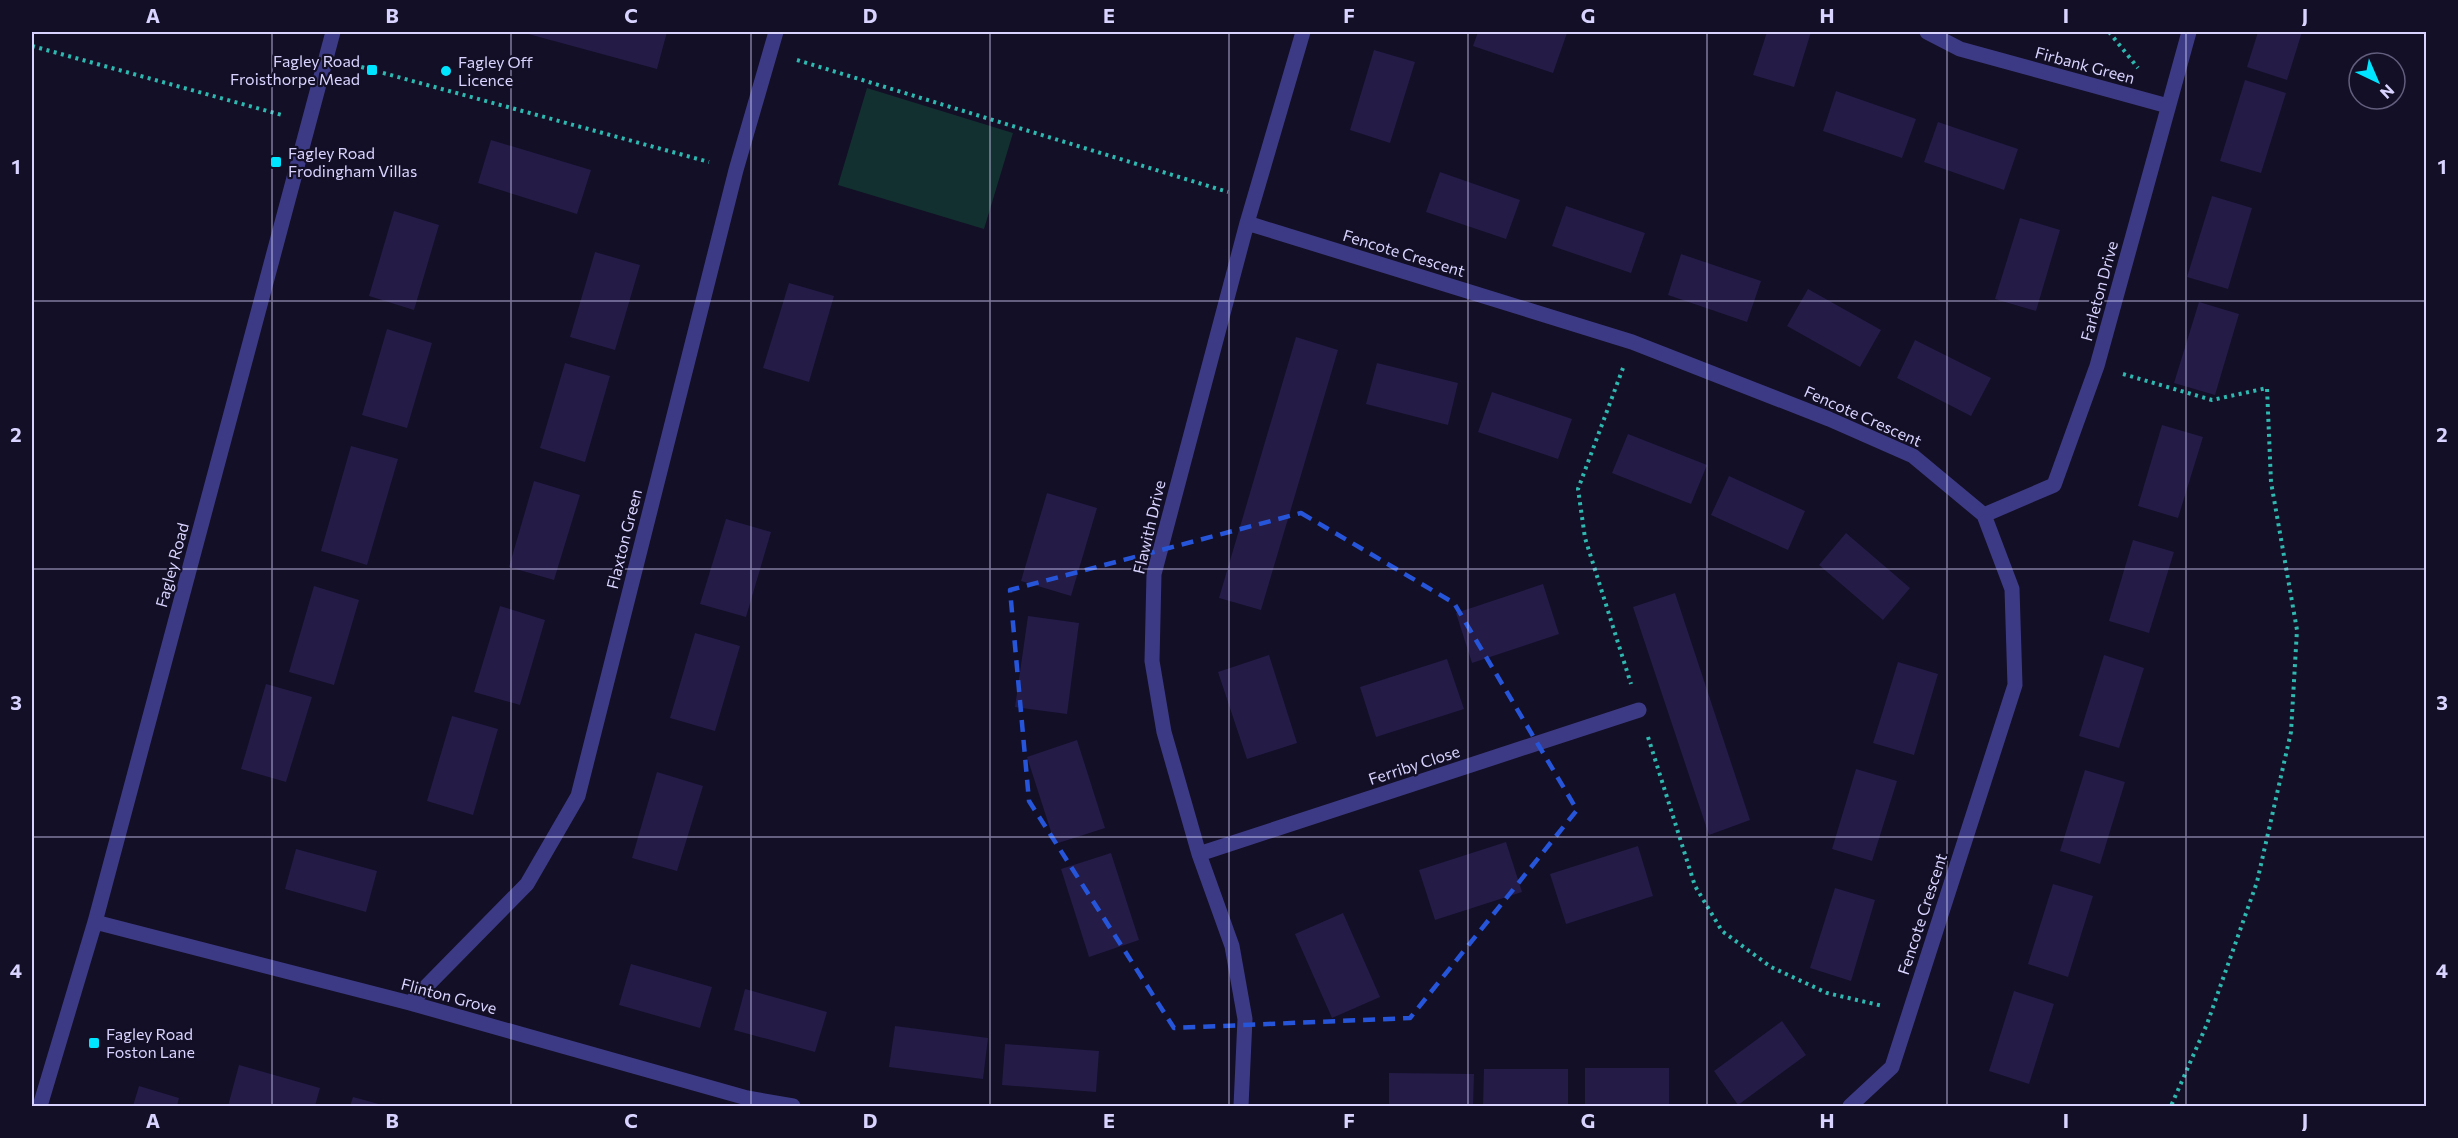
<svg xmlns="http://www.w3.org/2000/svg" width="2458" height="1138" font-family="Commissioner,sans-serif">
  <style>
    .green { fill: #12302f }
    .building { fill: #241b47 }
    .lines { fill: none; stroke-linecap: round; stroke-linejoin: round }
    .path { stroke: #2fb8b0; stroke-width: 4; stroke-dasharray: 3 4.5; stroke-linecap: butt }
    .street { stroke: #3d3a85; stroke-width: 15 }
    .marked { fill: none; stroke: #2655da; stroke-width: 4.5; stroke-dasharray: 12 8; stroke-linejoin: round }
    .grid { fill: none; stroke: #d9d4ff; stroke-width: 1.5; stroke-opacity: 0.55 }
    .poi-dot { fill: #00e5ff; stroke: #130f26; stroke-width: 2 }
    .labels { text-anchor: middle; stroke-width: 4.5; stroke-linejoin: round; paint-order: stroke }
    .poi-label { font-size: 16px; fill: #d9d4ff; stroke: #130f26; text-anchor: start }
    .street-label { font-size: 16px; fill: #d9d4ff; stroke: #130f26 }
    .neatline { fill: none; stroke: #d9d4ff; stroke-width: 2 }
    .grid-label { font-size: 20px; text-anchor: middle; font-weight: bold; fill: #d9d4ff }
  </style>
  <rect width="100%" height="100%" fill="#130f26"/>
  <path class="green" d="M 867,88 L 1013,133 L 984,229 L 838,185 Z"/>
  <path class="building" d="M 521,32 L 667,32 L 657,69 Z
    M 1478,32 L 1561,32 L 1567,33 L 1553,73 L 1473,46 Z
    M 1767,32 L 1811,32 L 1794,87 L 1753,75 Z
    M 2258,32 L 2302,32 L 2287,80 L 2247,67 Z
    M 1374,50 L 1415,62 L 1390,143 L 1350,130 Z
    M 2245,80 L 2286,93 L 2261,173 L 2220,161 Z
    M 1836,91 L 1916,119 L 1902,158 L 1823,131 Z
    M 1938,122 L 2018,149 L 2004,190 L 1924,162 Z
    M 491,140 L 591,170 L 577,214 L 478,183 Z
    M 1440,172 L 1520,200 L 1506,239 L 1426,212 Z
    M 2212,196 L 2252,208 L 2228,289 L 2187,277 Z
    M 1566,206 L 1645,233 L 1631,273 L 1552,246 Z
    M 394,211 L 439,225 L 414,310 L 369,296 Z
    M 2020,218 L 2060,230 L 2036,311 L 1995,299 Z
    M 595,252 L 640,265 L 615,350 L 570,337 Z
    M 1681,254 L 1761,281 L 1747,322 L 1668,295 Z
    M 789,283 L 834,296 L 809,382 L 763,368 Z
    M 1808,289 L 1881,330 L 1860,367 L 1787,326 Z
    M 2199,302 L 2239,314 L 2215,395 L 2174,383 Z
    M 387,329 L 432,343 L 407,428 L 362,415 Z
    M 1296,337 L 1338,350 L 1261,610 L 1219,598 Z
    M 1915,340 L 1991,378 L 1971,416 L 1897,378 Z
    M 565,363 L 610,376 L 585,462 L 540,448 Z
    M 1377,363 L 1458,383 L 1448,425 L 1366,404 Z
    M 1492,392 L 1572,419 L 1558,459 L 1478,432 Z
    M 2162,425 L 2203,437 L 2178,518 L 2138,506 Z
    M 1628,434 L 1707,465 L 1691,504 L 1612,473 Z
    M 351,446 L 398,459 L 367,565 L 321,551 Z
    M 1729,476 L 1805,511 L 1788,550 L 1711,515 Z
    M 534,481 L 580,495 L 554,580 L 509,567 Z
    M 1047,493 L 1097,508 L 1071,596 L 1021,581 Z
    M 726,519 L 771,532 L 746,617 L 700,604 Z
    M 1846,533 L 1910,588 L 1883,620 L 1819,565 Z
    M 2133,540 L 2174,552 L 2149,633 L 2109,621 Z
    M 1543,584 L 1559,634 L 1472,663 L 1456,613 Z
    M 314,586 L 359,600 L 334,685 L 289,672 Z
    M 1675,593 L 1750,820 L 1709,835 L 1633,607 Z
    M 500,606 L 545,620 L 520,705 L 474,692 Z
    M 1028,616 L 1079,623 L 1067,714 L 1015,707 Z
    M 695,633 L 740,646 L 715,731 L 670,718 Z
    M 1269,655 L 1297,743 L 1247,759 L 1218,672 Z
    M 2104,655 L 2144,668 L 2119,748 L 2079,736 Z
    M 1447,659 L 1464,709 L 1376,737 L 1360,687 Z
    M 1898,662 L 1938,674 L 1914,755 L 1873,743 Z
    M 266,684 L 312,697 L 286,782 L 241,769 Z
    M 452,716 L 498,729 L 473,815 L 427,801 Z
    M 1077,740 L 1105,828 L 1055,844 L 1027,757 Z
    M 1856,769 L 1897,781 L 1872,861 L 1832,849 Z
    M 2085,770 L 2125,782 L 2100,864 L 2060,851 Z
    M 657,772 L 703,786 L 677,871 L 632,858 Z
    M 1506,842 L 1522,892 L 1435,920 L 1419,870 Z
    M 1638,846 L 1653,896 L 1566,924 L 1550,874 Z
    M 296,849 L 377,871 L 366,912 L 285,889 Z
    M 1111,853 L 1139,940 L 1089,957 L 1061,869 Z
    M 2053,884 L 2093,896 L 2068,977 L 2028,964 Z
    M 1835,888 L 1875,900 L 1851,981 L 1810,968 Z
    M 1343,913 L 1380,997 L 1332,1018 L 1295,934 Z
    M 631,964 L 712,987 L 700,1028 L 619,1005 Z
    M 745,989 L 827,1012 L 815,1052 L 734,1030 Z
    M 2014,991 L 2054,1004 L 2029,1084 L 1989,1071 Z
    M 1782,1021 L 1806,1055 L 1738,1105 L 1714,1071 Z
    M 895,1026 L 988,1038 L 983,1079 L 889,1067 Z
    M 1005,1044 L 1099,1051 L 1096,1092 L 1002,1085 Z
    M 239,1065 L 320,1088 L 315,1106 L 228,1106 Z
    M 1585,1068 L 1669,1068 L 1669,1106 L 1585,1106 Z
    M 1484,1069 L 1568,1069 L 1568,1106 L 1483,1106 Z
    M 1389,1073 L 1474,1074 L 1473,1106 L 1389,1106 Z
    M 139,1086 L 179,1098 L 177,1106 L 133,1106 Z
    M 353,1097 L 386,1106 L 350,1106 Z"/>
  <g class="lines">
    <path class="path" d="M 2109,32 L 2138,68
      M 32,46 L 282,115
      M 797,60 L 1228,192
      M 354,65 L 709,162
      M 1623,368 L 1578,489 L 1585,538 L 1631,684
      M 2123,374 L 2212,400 L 2267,388 L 2271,482 L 2297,630 L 2291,732 L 2257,882 L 2207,1024 L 2171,1106
      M 1648,737 L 1695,886 L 1722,931 L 1771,967 L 1827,993 L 1883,1006"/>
    <path class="street" d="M 1927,32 L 1960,49 L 2168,106
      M 1247,223 L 1632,342 L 1829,419 L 1913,456 L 1984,515 L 2012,589 L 2015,685 L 1892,1067 L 1850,1106
      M 1984,515 L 2054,485 L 2097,366 L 2189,32
      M 1199,854 L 1639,710
      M 95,922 L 410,1003 L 747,1098 L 793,1106
      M 410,1003 L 527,884 L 578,796 L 736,170 L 776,32
      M 40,1106 L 95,922 L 333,32
      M 1241,1106 L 1245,1019 L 1232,946 L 1199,854 L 1164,732 L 1152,661 L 1154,574 L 1247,223 L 1303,32"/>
  </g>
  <path class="marked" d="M 1301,513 L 1454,603 L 1577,810 L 1410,1018 L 1174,1028 L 1029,801 L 1010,590 Z"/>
  <path class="grid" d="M 272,32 L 272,1106M 511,32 L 511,1106M 751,32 L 751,1106M 990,32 L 990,1106M 1229,32 L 1229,1106M 1468,32 L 1468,1106M 1707,32 L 1707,1106M 1947,32 L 1947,1106M 2186,32 L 2186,1106M 32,301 L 2426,301M 32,569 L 2426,569M 32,837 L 2426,837"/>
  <g class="poi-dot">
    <rect x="366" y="64" width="12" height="12" rx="3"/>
    <circle cx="446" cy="71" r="6"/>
    <rect x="270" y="156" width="12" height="12" rx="3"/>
    <rect x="88" y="1037" width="12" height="12" rx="3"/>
  </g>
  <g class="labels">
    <g class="poi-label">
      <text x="360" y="67" text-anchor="end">Fagley Road<tspan x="360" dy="18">Froisthorpe Mead</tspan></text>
      <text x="458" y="68">Fagley Off<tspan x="458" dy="18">Licence</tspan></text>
      <text x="288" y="159">Fagley Road<tspan x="288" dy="18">Frodingham Villas</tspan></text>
      <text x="106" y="1040">Fagley Road<tspan x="106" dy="18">Foston Lane</tspan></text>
    </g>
    <g class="street-label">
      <text transform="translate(2085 65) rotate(15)" y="6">Firbank Green</text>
      <text transform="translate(1404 253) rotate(17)" y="6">Fencote Crescent</text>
      <text transform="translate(2099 291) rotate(-75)" y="6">Farleton Drive</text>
      <text transform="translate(1863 416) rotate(24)" y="6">Fencote Crescent</text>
      <text transform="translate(1149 527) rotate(-77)" y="6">Flawith Drive</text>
      <text transform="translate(624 539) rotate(-76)" y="6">Flaxton Green</text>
      <text transform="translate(172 565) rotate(-75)" y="6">Fagley Road</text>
      <text transform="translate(1414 765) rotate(-18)" y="6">Ferriby Close</text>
      <text transform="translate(1922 914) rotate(-72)" y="6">Fencote Crescent</text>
      <text transform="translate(449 996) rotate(15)" y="6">Flinton Grove</text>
    </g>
  </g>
  <rect width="2458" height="1138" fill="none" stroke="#130f26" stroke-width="66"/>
  <g transform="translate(2377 81) rotate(136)"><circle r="28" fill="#130f26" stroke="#625e7d" stroke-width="1.5"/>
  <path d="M0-4.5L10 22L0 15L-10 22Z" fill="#00e5ff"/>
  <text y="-9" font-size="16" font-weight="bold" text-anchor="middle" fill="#d9d4ff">N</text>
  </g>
  <rect x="33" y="33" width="2392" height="1072" class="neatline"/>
  <g class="grid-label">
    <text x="153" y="23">A</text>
    <text x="392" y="23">B</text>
    <text x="631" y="23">C</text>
    <text x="870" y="23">D</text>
    <text x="1109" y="23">E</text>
    <text x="1349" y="23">F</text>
    <text x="1588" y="23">G</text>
    <text x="1827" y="23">H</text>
    <text x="2066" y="23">I</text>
    <text x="2305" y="23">J</text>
    <text x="16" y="174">1</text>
    <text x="2442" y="174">1</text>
    <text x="16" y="442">2</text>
    <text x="2442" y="442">2</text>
    <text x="16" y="710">3</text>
    <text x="2442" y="710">3</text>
    <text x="16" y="978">4</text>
    <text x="2442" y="978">4</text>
    <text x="153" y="1128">A</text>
    <text x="392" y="1128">B</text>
    <text x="631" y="1128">C</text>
    <text x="870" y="1128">D</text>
    <text x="1109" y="1128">E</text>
    <text x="1349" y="1128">F</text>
    <text x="1588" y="1128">G</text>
    <text x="1827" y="1128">H</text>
    <text x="2066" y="1128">I</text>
    <text x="2305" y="1128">J</text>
  </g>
</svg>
